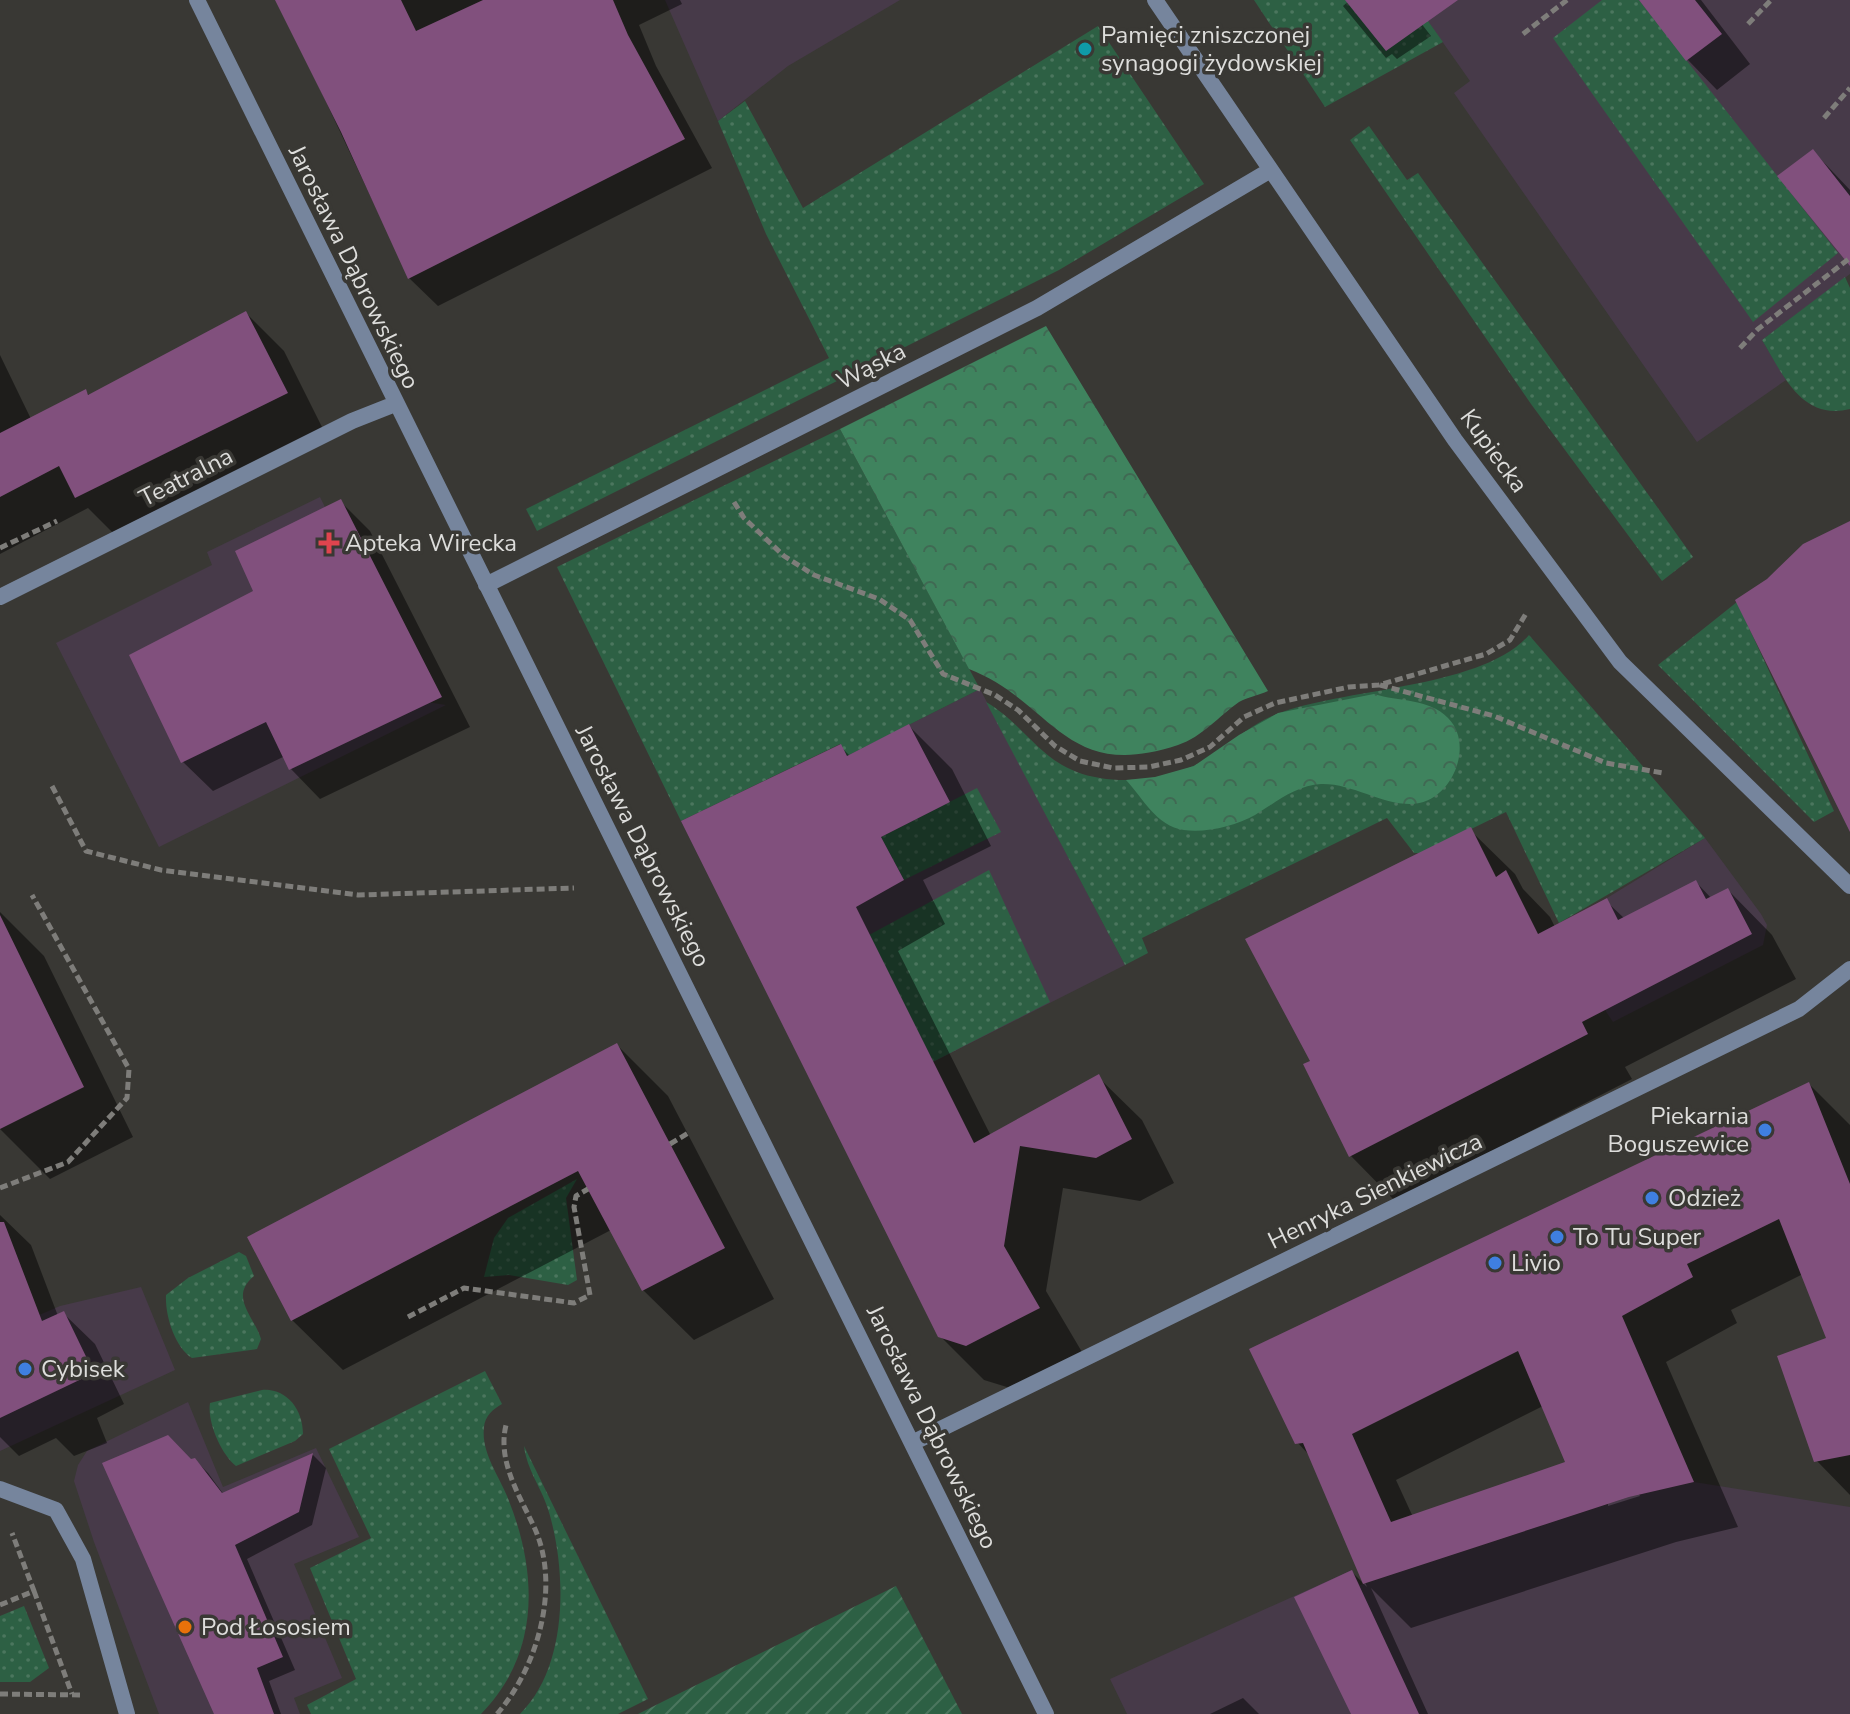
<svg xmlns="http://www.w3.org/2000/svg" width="1850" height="1714" font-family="'Nunito Sans',sans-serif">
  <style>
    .commercial { fill: #473a49 }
    .grass { fill: url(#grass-dots) }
    .forest { fill: url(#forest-crowns) }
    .garden { fill: url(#garden-furrows) }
    .shadow { fill: #0007; fill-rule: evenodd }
    .building { fill: #81507d; fill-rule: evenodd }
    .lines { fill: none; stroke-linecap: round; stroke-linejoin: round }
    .path { stroke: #7e7d7a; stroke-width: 5; stroke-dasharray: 8 4; stroke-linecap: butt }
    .lane { stroke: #76859d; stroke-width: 16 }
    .street { stroke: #76859d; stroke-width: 16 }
    .culture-dot { fill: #0f9aa8; stroke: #393834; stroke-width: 3 }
    .health-dot { fill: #e0444e; stroke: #393834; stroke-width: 3 }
    .shop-dot { fill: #3f7fe0; stroke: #393834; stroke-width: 3 }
    .food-dot { fill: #e8710a; stroke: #393834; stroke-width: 3 }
    .labels { text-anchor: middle; stroke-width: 7; stroke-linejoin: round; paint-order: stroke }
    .poi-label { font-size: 24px; fill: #dddddb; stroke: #393834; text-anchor: start }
    .street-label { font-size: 24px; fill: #dddddb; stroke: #393834 }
  </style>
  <defs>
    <pattern id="grass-dots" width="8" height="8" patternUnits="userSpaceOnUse" patternTransform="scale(2)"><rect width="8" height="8" fill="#2d6044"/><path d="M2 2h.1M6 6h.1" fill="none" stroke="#4b765e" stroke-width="1.8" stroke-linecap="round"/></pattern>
    <pattern id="forest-crowns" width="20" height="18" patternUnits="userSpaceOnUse" patternTransform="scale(2)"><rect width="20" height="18" fill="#3f835e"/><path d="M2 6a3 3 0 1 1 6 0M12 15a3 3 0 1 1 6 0" fill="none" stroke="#406953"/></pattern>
    <pattern id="garden-furrows" width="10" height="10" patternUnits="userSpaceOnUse" patternTransform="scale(2)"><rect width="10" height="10" fill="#2d6044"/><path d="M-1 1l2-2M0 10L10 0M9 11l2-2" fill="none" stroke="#4b765e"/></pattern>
  </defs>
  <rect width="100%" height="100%" fill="#393834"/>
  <path class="commercial" d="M 665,0 L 900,0 L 788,66 L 718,121 Z
    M 1413,0 L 1850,0 L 1850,274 L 1762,340 L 1786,380 L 1697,442 L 1454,93 L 1470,81 Z
    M 320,497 L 421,701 L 446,705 L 159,847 L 56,643 L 212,565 L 207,552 Z
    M 980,689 L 1125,965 L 919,1069 L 777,1010 L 681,821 L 841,744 L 847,756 Z
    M 1705,838 L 1761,914 L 1767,925 L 1763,945 L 1613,1022 L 1605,1010 L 1607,898 Z
    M 141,1287 L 175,1370 L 0,1451 L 0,1332 L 60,1306 Z
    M 188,1402 L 223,1487 L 316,1448 L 359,1537 L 294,1564 L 342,1678 L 294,1698 L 300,1714 L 159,1714 L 94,1542 L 74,1481 L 78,1465 L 87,1451 Z
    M 1694,1482 L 1850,1507 L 1850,1714 L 1127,1714 L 1110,1679 L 1352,1570 L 1360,1585 L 1629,1497 Z"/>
  <path class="grass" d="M 1254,0 L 1413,0 L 1443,42 L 1325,107 Z
    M 1602,0 L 1639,0 L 1838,253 L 1753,322 L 1553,38 Z
    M 1098,26 L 1204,184 L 1059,270 L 537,531 L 526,509 L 829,358 L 766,234 L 718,121 L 745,101 L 803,208 Z
    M 1369,126 L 1407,180 L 1418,173 L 1693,557 L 1662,581 L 1531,404 L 1350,140 Z
    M 1845,277 L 1850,288 L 1850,409 C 1802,421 1783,375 1762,340 Z
    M 840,429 L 980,689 L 847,756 L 840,744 L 681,821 L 557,567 Z
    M 1737,602 L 1834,811 L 1814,822 L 1658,665 Z
    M 1529,635 L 1705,838 L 1559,923 L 1506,812 L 1422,853 L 1414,853 L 1387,818 L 1142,938 L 1148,953 L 1125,965 L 986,702 C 1030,728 1042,769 1100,778 C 1140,785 1189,774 1221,750 C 1239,736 1256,722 1277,714 C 1342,688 1482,689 1529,635 Z
    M 977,788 L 1001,832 L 904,880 L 881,837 Z
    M 989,870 L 1050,1002 L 919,1069 L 869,935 Z
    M 577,1179 L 566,1198 L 577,1280 L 568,1285 L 509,1275 L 484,1277 L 494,1238 L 508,1218 Z
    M 239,1252 L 246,1256 L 254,1276 C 229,1297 253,1314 261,1339 L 257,1349 L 192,1358 C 175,1347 165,1316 166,1295 L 188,1278 Z
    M 485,1371 L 502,1404 C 493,1409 485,1416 484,1427 C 481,1452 498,1474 507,1496 C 538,1571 541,1653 481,1714 L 311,1714 L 307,1705 L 356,1679 L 310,1568 L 371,1538 L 329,1449 Z
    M 262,1390 C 286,1388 303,1409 303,1434 L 295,1441 L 236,1466 C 221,1454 207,1422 210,1403 Z
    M 524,1446 L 648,1699 L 618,1714 L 520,1714 C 569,1666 567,1570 548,1509 C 541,1487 527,1470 524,1446 Z
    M 24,1606 L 49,1668 L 30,1682 L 0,1682 L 0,1616 Z"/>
  <path class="forest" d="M 1046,326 L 1268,691 C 1259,695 1248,697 1239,702 C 1219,716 1202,737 1178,745 C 1064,783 1054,702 969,669 L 840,429 Z
    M 1374,694 C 1398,702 1429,698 1448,718 C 1476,746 1450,805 1410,804 C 1381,804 1351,783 1321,784 C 1296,785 1275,803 1255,815 C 1236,826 1206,833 1184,830 C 1156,826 1143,798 1126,780 L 1155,777 L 1194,766 L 1239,735 L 1278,713 Z"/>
  <path class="garden" d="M 896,1586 L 962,1714 L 638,1714 L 668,1699 Z"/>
  <path class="shadow" d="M 278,0 L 680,0 L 682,4 L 639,25 L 656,66 L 712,168 L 438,306 L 409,278 Z
    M 1350,0 L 1403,0 L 1431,36 L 1397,59 L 1392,54 L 1386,58 L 1343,6 Z
    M 1641,0 L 1701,0 L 1750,64 L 1717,90 L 1688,60 Z
    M 1813,151 L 1850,190 L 1850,259 Z
    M 246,313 L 284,351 L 324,431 L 115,535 L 88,508 L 0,554 L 0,355 L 31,419 L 85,391 L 90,396 Z
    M 340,501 L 370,531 L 470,727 L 320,799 L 291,769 L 285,756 L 213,791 L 183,762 L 256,592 Z
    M 909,726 L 952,769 L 991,846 L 923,880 L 945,924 L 898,951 L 991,1136 L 1098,1077 L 1142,1120 L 1174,1183 L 1140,1201 L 1063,1188 L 1046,1291 L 1082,1352 L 1010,1388 L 984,1380 L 940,1336 L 684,822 L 840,746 L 850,756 Z
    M 1470,830 L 1515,874 L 1523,889 L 1550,917 L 1555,927 L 1606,901 L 1625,919 L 1696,882 L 1712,899 L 1728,890 L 1772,935 L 1796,979 L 1625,1067 L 1632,1079 L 1395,1201 L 1351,1156 L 1313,1062 Z
    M 0,912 L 44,956 L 133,1137 L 50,1179 L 0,1129 Z
    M 617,1045 L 668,1096 L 774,1299 L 694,1340 L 643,1290 L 611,1230 L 343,1370 L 292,1320 Z
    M 1809,1084 L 1850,1125 L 1850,1495 L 1816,1460 L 1828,1339 L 1803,1274 L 1731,1310 L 1737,1323 L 1666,1362 L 1738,1527 L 1676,1542 L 1411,1628 L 1371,1588 L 1428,1714 L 1353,1714 L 1352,1572 L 1367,1587 L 1310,1456 L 1297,1442 ZM 1543,1406 L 1568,1463 L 1413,1517 L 1396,1480 ZM 1638,1492 L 1640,1496 L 1608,1506 L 1608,1502 Z
    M 0,1215 L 31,1245 L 58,1316 L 63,1313 L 95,1344 L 124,1404 L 97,1418 L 107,1443 L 74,1456 L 56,1438 L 19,1456 L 0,1437 Z
    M 313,1455 L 326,1468 L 312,1525 L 247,1559 L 295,1670 L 269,1681 L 281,1714 L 216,1714 L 191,1461 L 195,1460 L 208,1473 L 224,1495 Z
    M 1243,1698 L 1259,1714 L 1210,1714 Z"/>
  <path class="building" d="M 275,0 L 401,0 L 416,31 L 483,0 L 613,0 L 628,35 L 685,139 L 408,279 L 341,132 Z
    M 1345,0 L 1458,0 L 1386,51 Z
    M 1639,0 L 1695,0 L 1722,34 L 1686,61 Z
    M 1813,149 L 1850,196 L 1850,266 L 1777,176 Z
    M 246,311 L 288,393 L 75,498 L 59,466 L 0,497 L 0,433 L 86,389 L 88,395 Z
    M 341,499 L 442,697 L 289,770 L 266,722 L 181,763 L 129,655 L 253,591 L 235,551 Z
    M 1850,521 L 1850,832 L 1735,600 L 1767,579 L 1803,544 Z
    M 909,724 L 950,802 L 881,837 L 904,880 L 856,907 L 974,1143 L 1099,1074 L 1132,1139 L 1096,1158 L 1020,1146 L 1004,1246 L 1040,1308 L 966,1346 L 938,1337 L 681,821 L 841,744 L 847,756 Z
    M 1471,827 L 1496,877 L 1506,870 L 1538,934 L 1607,898 L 1618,920 L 1696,880 L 1706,899 L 1728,888 L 1752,934 L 1582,1022 L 1588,1034 L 1349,1157 L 1303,1064 L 1310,1061 L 1245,939 Z
    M 0,915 L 84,1087 L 0,1129 Z
    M 617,1043 L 725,1248 L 642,1291 L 578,1171 L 291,1321 L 247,1237 Z
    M 1809,1082 L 1850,1184 L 1850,1455 L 1814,1462 L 1777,1356 L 1826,1338 L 1779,1219 L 1687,1264 L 1693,1277 L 1622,1316 L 1694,1482 L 1629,1497 L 1363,1584 L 1303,1443 L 1295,1444 L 1249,1349 ZM 1518,1351 L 1565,1462 L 1391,1522 L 1352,1434 Z
    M 0,1222 L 4,1222 L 42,1321 L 64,1311 L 94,1373 L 0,1418 Z
    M 168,1435 L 191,1459 L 195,1458 L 222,1493 L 313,1453 L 299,1512 L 235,1545 L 283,1657 L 257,1668 L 274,1714 L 214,1714 L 102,1463 Z
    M 1352,1570 L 1419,1714 L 1351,1714 L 1294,1597 Z"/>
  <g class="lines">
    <path class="path" d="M 1748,24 L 1771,0
      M 1523,34 L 1567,0
      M 1824,118 L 1850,88
      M 1740,348 L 1758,329 L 1850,258
      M 734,502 L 744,518 L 784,556 L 814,575 L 879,599 L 910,620 L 943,674 L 995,695 L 1018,710 L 1055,746 L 1080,761 L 1113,768 L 1149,767 L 1181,760 L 1210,747 L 1244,717 L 1275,703 L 1349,687 L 1379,685 L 1486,654 L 1510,640 L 1527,612
      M 0,548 L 57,521
      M 1380,685 L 1494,716 L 1606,763 L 1663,773
      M 52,786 L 86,851 L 161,870 L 358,895 L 574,888
      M 670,1144 L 690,1132
      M 0,1188 L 68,1162 L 127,1098 L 129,1069 L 32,895
      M 408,1317 L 464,1288 L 574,1303 L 590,1295 L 574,1207 L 576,1196 L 588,1189
      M 34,1591 L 72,1694
      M 0,1605 L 34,1591 L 12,1533
      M 0,1694 L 83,1695
      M 497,1714 C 537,1668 561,1588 535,1529 C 520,1496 497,1462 506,1425"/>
    <path class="lane" d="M 0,1489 L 56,1510 L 83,1559 L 127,1714"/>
    <path class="street" d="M 197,0 L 1046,1714
      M 1155,0 L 1455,440 L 1620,662 L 1850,886
      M 486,585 L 1037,308 L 1269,171
      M 0,597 L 352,421 L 395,404
      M 912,1443 L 1799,1009 L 1850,969"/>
  </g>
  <circle class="culture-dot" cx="1085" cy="49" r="8"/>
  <path class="health-dot" d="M325 531h8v8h8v8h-8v8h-8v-8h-8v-8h8z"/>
  <g class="shop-dot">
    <circle cx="1765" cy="1130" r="8"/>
    <circle cx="1652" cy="1198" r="8"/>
    <circle cx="1557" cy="1237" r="8"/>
    <circle cx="1495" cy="1263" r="8"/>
    <circle cx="25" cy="1369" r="8"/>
  </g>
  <circle class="food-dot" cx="185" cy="1627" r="8"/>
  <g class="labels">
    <g class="poi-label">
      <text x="1101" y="43">Pamięci zniszczonej<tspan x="1101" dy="28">synagogi żydowskiej</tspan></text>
      <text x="345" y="551">Apteka Wirecka</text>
      <text x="1749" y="1124" text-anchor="end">Piekarnia<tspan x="1749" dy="28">Boguszewice</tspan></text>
      <text x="1668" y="1206">Odzież</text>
      <text x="1573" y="1245">To Tu Super</text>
      <text x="1511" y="1271">Livio</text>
      <text x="41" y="1377">Cybisek</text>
      <text x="201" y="1635">Pod Łososiem</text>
    </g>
    <g class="street-label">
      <text transform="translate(354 267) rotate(64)" y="8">Jarosława Dąbrowskiego</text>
      <text transform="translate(871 366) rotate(-27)" y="8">Wąska</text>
      <text transform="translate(1494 451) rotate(54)" y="8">Kupiecka</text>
      <text transform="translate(186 477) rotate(-27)" y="8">Teatralna</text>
      <text transform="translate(643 846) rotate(63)" y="8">Jarosława Dąbrowskiego</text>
      <text transform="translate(1375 1191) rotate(-26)" y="8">Henryka Sienkiewicza</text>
      <text transform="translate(932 1427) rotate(64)" y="8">Jarosława Dąbrowskiego</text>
    </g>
  </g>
</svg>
